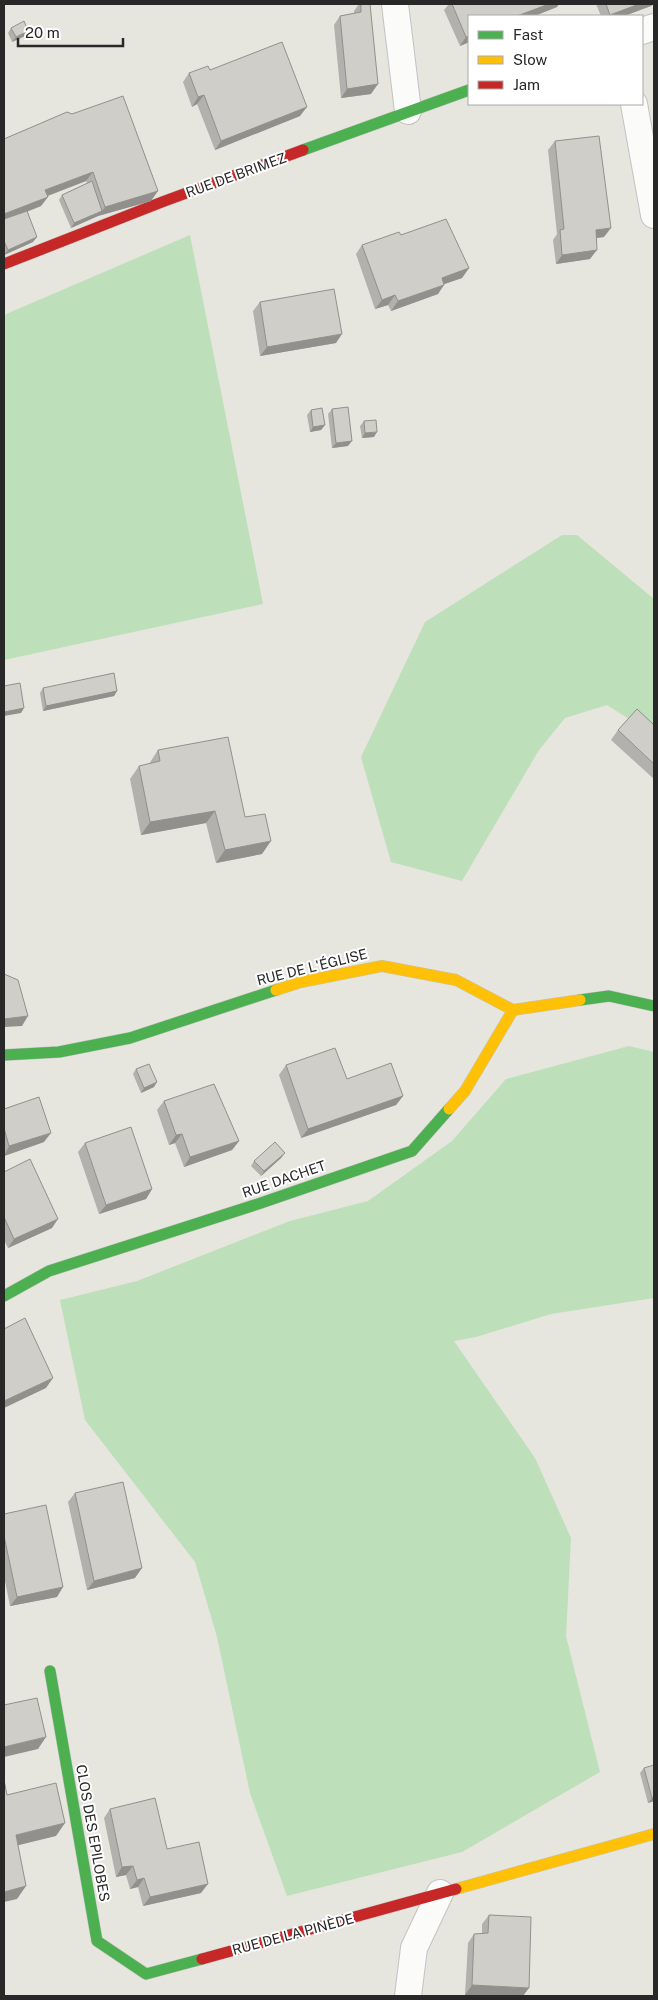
<svg xmlns="http://www.w3.org/2000/svg" width="658" height="2000" font-family="'Public Sans',sans-serif">
  <style>
    .green { fill: #bde0ba }
    .lines { fill: none; stroke-linecap: round; stroke-linejoin: round }
    .street-casing { stroke: #c4c3c3; stroke-width: 28 }
    .fast-casing { stroke: #c4c3c3; stroke-width: 12 }
    .slow-casing { stroke: #c4c3c3; stroke-width: 12 }
    .jam-casing { stroke: #c4c3c3; stroke-width: 12 }
    .street { stroke: #fbfbfa; stroke-width: 26 }
    .fast { stroke: #4caf50; stroke-width: 11 }
    .slow { stroke: #ffc107; stroke-width: 11 }
    .jam { stroke: #c62828; stroke-width: 11 }
    .wall { fill: #b2b1ad }
    .shaded-wall { fill: #91908d }
    .building { fill: #cfcec9; stroke: #91908d }
    .labels { text-anchor: middle; stroke-width: 4; stroke-linejoin: round; paint-order: stroke }
    .street-label { font-size: 14px; fill: #282828; stroke: #fff }
  </style>
  <rect width="100%" height="100%" fill="#e6e5de"/>
  <path class="green" d="M 190,235 L 263,604 L 4,660 L 4,315 Z
    M 562,535 L 577,535 L 654,599 L 654,735 L 607,705 L 565,718 L 539,750 L 462,881 L 391,862 L 361,757 L 425,622 Z
    M 629,1046 L 654,1052 L 654,1298 L 551,1314 L 476,1337 L 454,1341 L 535,1458 L 571,1538 L 566,1636 L 600,1772 L 462,1852 L 287,1896 L 250,1793 L 217,1637 L 195,1562 L 85,1420 L 60,1300 L 137,1281 L 290,1221 L 368,1201 L 452,1141 L 506,1079 Z"/>
  <g class="lines">
    <defs>
      <path id="street" d="M 395,4 L 408,111
        M 642,31 L 654,27
        M 634,104 L 654,215
        M 408,1996 L 414,1948 L 440,1893"/>
      <path id="fast" d="M 303,150 L 469,90
        M 580,1000 L 609,996 L 654,1006
        M 4,1055 L 59,1052 L 130,1038 L 276,990
        M 4,1296 L 49,1271 L 258,1204 L 412,1151 L 449,1109
        M 50,1671 L 97,1941 L 146,1974 L 202,1959"/>
      <path id="slow" d="M 276,990 L 301,982 L 382,966 L 456,980 L 513,1010 L 580,1000
        M 449,1109 L 465,1091 L 513,1010
        M 456,1889 L 654,1834"/>
      <path id="jam" d="M 4,264 L 162,202 L 303,150
        M 202,1959 L 456,1889"/>
    </defs>
    <use href="#street" class="street-casing"/>
    <use href="#fast" class="fast-casing"/>
    <use href="#slow" class="slow-casing"/>
    <use href="#jam" class="jam-casing"/>
    <use href="#street" class="street"/>
    <use href="#fast" class="fast"/>
    <use href="#slow" class="slow"/>
    <use href="#jam" class="jam"/>
  </g>
  <path class="wall" d="M 359,4 L 370,4 L 371,94 L 341,98 L 334,25 L 340,16 L 354,13 L 354,11 Z
    M 449,4 L 559,4 L 557,7 L 460,46 L 444,10 Z
    M 596,4 L 653,4 L 651,6 L 624,16 L 601,16 Z
    M 11,28 L 28,31 L 25,36 L 12,42 L 8,33 Z
    M 210,70 L 300,116 L 215,150 L 197,104 L 192,107 L 183,82 L 189,73 Z
    M 67,112 L 151,201 L 98,216 L 71,228 L 59,200 L 62,195 L 87,183 L 86,181 L 48,196 L 41,206 L 27,212 L 33,242 L 4,255 L 4,139 Z
    M 555,141 L 604,237 L 596,238 L 590,259 L 556,264 L 553,240 L 557,234 L 548,150 Z
    M 401,235 L 469,268 L 462,278 L 444,284 L 438,294 L 391,311 L 388,305 L 375,309 L 356,254 L 362,245 Z
    M 260,302 L 336,343 L 260,356 L 253,311 Z
    M 332,409 L 348,446 L 332,448 L 328,414 Z
    M 311,410 L 325,425 L 321,430 L 310,432 L 307,415 Z
    M 364,421 L 374,437 L 362,438 L 360,426 Z
    M 43,688 L 117,691 L 114,696 L 43,711 L 40,693 Z
    M 654,725 L 654,779 L 611,740 L 618,730 Z
    M 158,750 L 245,817 L 262,854 L 216,863 L 206,823 L 141,835 L 130,779 L 139,766 L 149,764 Z
    M 286,1065 L 347,1079 L 403,1096 L 396,1105 L 301,1138 L 279,1075 Z
    M 136,1069 L 154,1087 L 141,1093 L 133,1074 Z
    M 164,1101 L 239,1141 L 232,1150 L 184,1167 L 175,1143 L 169,1145 L 157,1110 Z
    M 4,1109 L 44,1142 L 4,1156 Z
    M 85,1143 L 152,1189 L 146,1199 L 99,1214 L 78,1152 Z
    M 285,1153 L 281,1158 L 261,1176 L 251,1166 L 254,1161 Z
    M 4,1172 L 52,1228 L 8,1248 L 4,1240 Z
    M 75,1493 L 135,1578 L 87,1590 L 68,1502 Z
    M 4,1514 L 57,1597 L 10,1606 L 4,1576 Z
    M 654,1765 L 654,1801 L 648,1803 L 640,1773 L 644,1768 Z
    M 110,1809 L 167,1849 L 201,1893 L 143,1906 L 138,1887 L 130,1889 L 126,1875 L 116,1877 L 104,1818 Z
    M 489,1915 L 523,1996 L 465,1995 L 468,1943 L 474,1934 L 482,1933 L 482,1924 Z"/>
  <path class="shaded-wall" d="M 549,4 L 559,4 L 557,7 L 534,16 L 517,16 Z
    M 639,4 L 653,4 L 651,6 L 624,16 L 609,16 L 610,15 Z
    M 28,31 L 25,36 L 12,42 L 16,37 Z
    M 469,36 L 469,42 L 460,46 L 466,37 Z
    M 378,84 L 371,94 L 341,98 L 347,89 Z
    M 204,95 L 197,104 L 192,107 L 198,97 Z
    M 307,107 L 300,116 L 215,150 L 221,141 Z
    M 93,172 L 86,181 L 39,199 L 45,190 Z
    M 158,191 L 151,201 L 98,216 L 71,228 L 74,223 L 102,211 L 105,207 Z
    M 48,197 L 41,206 L 4,220 L 4,214 Z
    M 611,228 L 604,237 L 589,239 L 596,230 Z
    M 37,237 L 33,242 L 4,255 L 8,250 Z
    M 597,250 L 590,259 L 556,264 L 562,255 Z
    M 469,268 L 462,278 L 436,287 L 442,278 Z
    M 444,285 L 438,294 L 391,311 L 398,301 Z
    M 395,295 L 388,305 L 375,309 L 382,300 Z
    M 342,334 L 336,343 L 260,356 L 267,347 Z
    M 325,425 L 321,430 L 310,432 L 313,427 Z
    M 377,432 L 374,437 L 362,438 L 365,433 Z
    M 352,441 L 348,446 L 332,448 L 336,443 Z
    M 117,691 L 114,696 L 43,711 L 46,706 Z
    M 24,708 L 21,713 L 4,716 L 4,712 Z
    M 215,811 L 206,823 L 141,835 L 150,822 Z
    M 271,841 L 262,854 L 216,863 L 225,850 Z
    M 28,1016 L 22,1026 L 4,1027 L 4,1019 Z
    M 157,1082 L 154,1087 L 141,1093 L 144,1088 Z
    M 403,1096 L 396,1105 L 301,1138 L 308,1129 Z
    M 51,1133 L 44,1142 L 4,1156 L 9,1146 Z
    M 182,1134 L 175,1143 L 169,1145 L 176,1135 Z
    M 239,1141 L 232,1150 L 184,1167 L 190,1157 Z
    M 285,1153 L 281,1158 L 261,1176 L 264,1171 Z
    M 152,1189 L 146,1199 L 99,1214 L 106,1205 Z
    M 58,1219 L 52,1228 L 8,1248 L 14,1239 Z
    M 53,1378 L 46,1388 L 4,1408 L 4,1401 Z
    M 142,1568 L 135,1578 L 87,1590 L 94,1581 Z
    M 63,1587 L 57,1597 L 10,1606 L 17,1597 Z
    M 46,1737 L 38,1749 L 4,1757 L 4,1747 Z
    M 654,1797 L 654,1801 L 648,1803 L 652,1798 Z
    M 65,1823 L 56,1836 L 7,1848 L 16,1835 Z
    M 133,1866 L 126,1875 L 116,1877 L 122,1867 Z
    M 144,1878 L 138,1887 L 130,1889 L 137,1880 Z
    M 208,1884 L 201,1893 L 143,1906 L 150,1897 Z
    M 26,1886 L 17,1899 L 4,1902 L 4,1892 Z
    M 472,1985 L 529,1988 L 523,1996 L 465,1995 Z"/>
  <path class="building" d="M 361,4 L 370,4 L 378,84 L 347,89 L 340,16 L 361,12 Z
    M 452,4 L 549,4 L 517,16 L 469,16 L 469,36 L 466,37 Z
    M 606,4 L 639,4 L 610,15 Z
    M 24,21 L 28,31 L 16,37 L 11,28 Z
    M 282,42 L 307,107 L 221,141 L 204,95 L 198,97 L 189,73 L 208,66 L 210,70 Z
    M 123,96 L 158,191 L 105,207 L 93,172 L 45,190 L 48,197 L 4,214 L 4,139 L 67,112 L 72,114 Z
    M 599,136 L 611,228 L 596,230 L 597,250 L 562,255 L 560,230 L 564,229 L 555,141 Z
    M 92,181 L 102,211 L 74,223 L 62,195 Z
    M 27,211 L 37,237 L 8,250 L 4,241 L 4,219 Z
    M 446,219 L 469,268 L 442,278 L 444,285 L 398,301 L 395,295 L 382,300 L 362,245 L 399,232 L 401,235 Z
    M 334,289 L 342,334 L 267,347 L 260,302 Z
    M 348,407 L 352,441 L 336,443 L 332,409 Z
    M 322,408 L 325,425 L 313,427 L 311,410 Z
    M 376,420 L 377,432 L 365,433 L 364,421 Z
    M 114,673 L 117,691 L 46,706 L 43,688 Z
    M 20,683 L 24,708 L 4,712 L 4,686 Z
    M 637,709 L 654,725 L 654,764 L 618,730 Z
    M 228,737 L 245,817 L 265,814 L 271,841 L 225,850 L 215,811 L 150,822 L 139,766 L 160,761 L 158,750 Z
    M 4,974 L 18,980 L 28,1016 L 4,1019 Z
    M 335,1048 L 347,1079 L 391,1063 L 403,1096 L 308,1129 L 286,1065 Z
    M 149,1064 L 157,1082 L 144,1088 L 136,1069 Z
    M 214,1084 L 239,1141 L 190,1157 L 182,1134 L 176,1135 L 164,1101 Z
    M 39,1097 L 51,1133 L 9,1146 L 4,1128 L 4,1109 Z
    M 131,1127 L 152,1189 L 106,1205 L 85,1143 Z
    M 275,1142 L 285,1153 L 264,1171 L 254,1161 Z
    M 30,1159 L 58,1219 L 14,1239 L 4,1217 L 4,1172 Z
    M 25,1318 L 53,1378 L 4,1401 L 4,1329 Z
    M 123,1482 L 142,1568 L 94,1581 L 75,1493 Z
    M 46,1505 L 63,1587 L 17,1597 L 4,1536 L 4,1514 Z
    M 37,1698 L 46,1737 L 4,1747 L 4,1705 Z
    M 654,1765 L 654,1797 L 652,1798 L 644,1768 Z
    M 4,1780 L 7,1795 L 56,1783 L 65,1823 L 16,1835 L 26,1886 L 4,1892 Z
    M 155,1798 L 167,1849 L 199,1842 L 208,1884 L 150,1897 L 144,1878 L 137,1880 L 133,1866 L 122,1867 L 110,1809 Z
    M 489,1915 L 531,1917 L 529,1988 L 472,1985 L 474,1934 L 488,1933 Z"/>
  <g class="labels">
    <g class="street-label">
      <text transform="translate(236 175) rotate(-20)" y="5">RUE DE BRIMEZ</text>
      <text transform="translate(312 967) rotate(-14)" y="5">RUE DE L'ÉGLISE</text>
      <text transform="translate(284 1179) rotate(-19)" y="5">RUE DACHET</text>
      <text transform="translate(93 1833) rotate(80)" y="5">CLOS DES EPILOBES</text>
      <text transform="translate(293 1934) rotate(-15)" y="5">RUE DE LA PINÈDE</text>
    </g>
  </g>
  <rect width="658" height="2000" fill="none" stroke="#282828" stroke-width="10"/>
  <rect x="468" y="15" width="175" height="90" fill="#ffffff" stroke="#a9a9a9"/>
  <rect x="478" y="31" width="25" height="8" fill="#4caf50" stroke="#a9a9a9"/>
  <text x="513" y="40" font-size="15" fill="#282828">Fast</text>
  <rect x="478" y="56" width="25" height="8" fill="#ffc107" stroke="#a9a9a9"/>
  <text x="513" y="65" font-size="15" fill="#282828">Slow</text>
  <rect x="478" y="81" width="25" height="8" fill="#c62828" stroke="#a9a9a9"/>
  <text x="513" y="90" font-size="15" fill="#282828">Jam</text>
  <path d="M18 38v8h105v-8" fill="none" stroke="#282828" stroke-width="2.5"/>
  <text x="25" y="38" font-size="15" fill="#282828" stroke="#ffffff" stroke-width="4" paint-order="stroke">20 m</text>
</svg>
